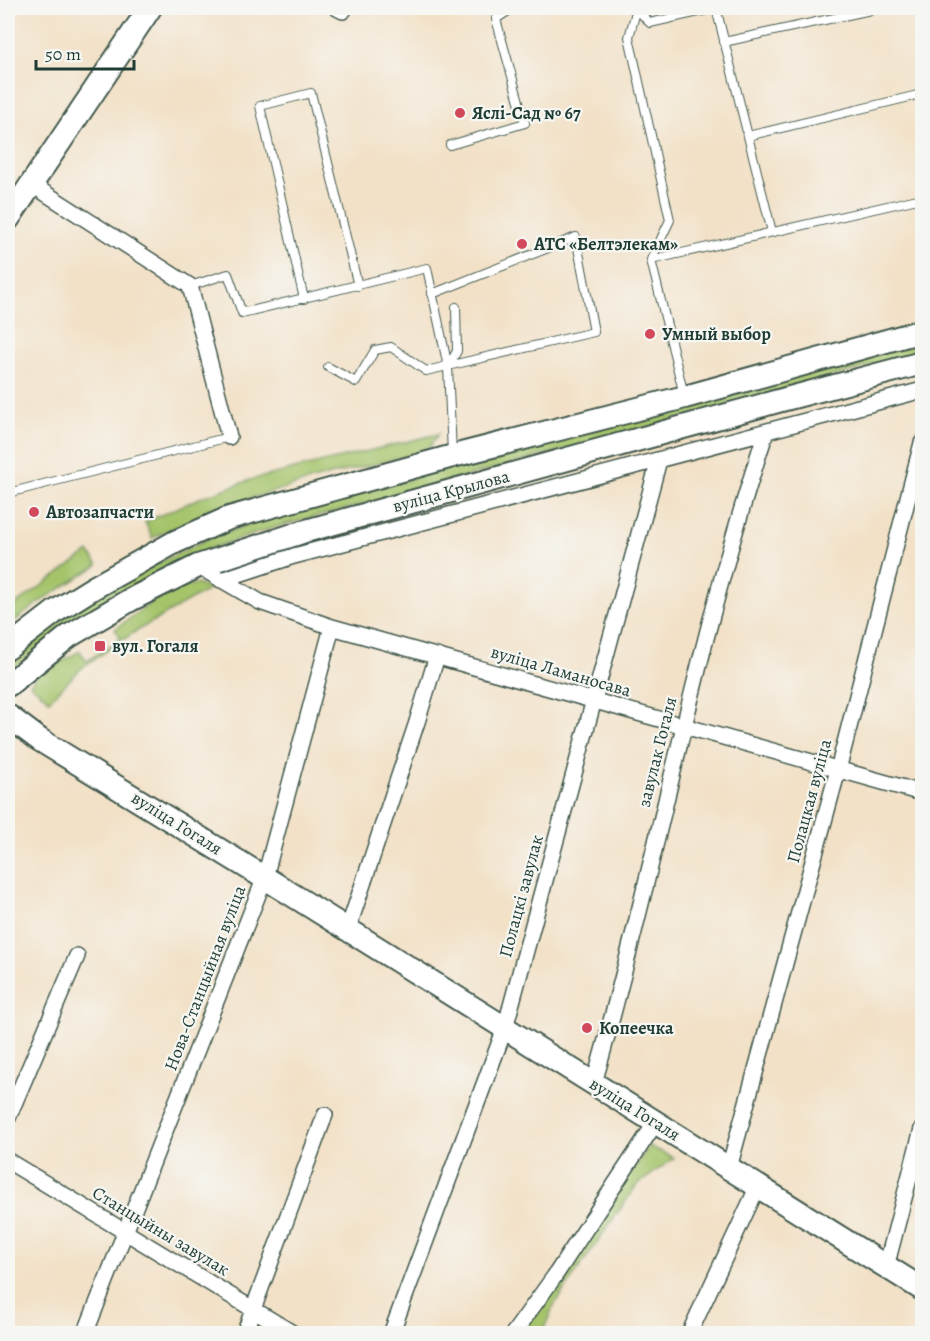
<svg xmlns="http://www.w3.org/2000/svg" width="930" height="1341" font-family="Alegreya,serif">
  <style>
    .green { fill: #a5c46b; stroke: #628050; stroke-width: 1.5 }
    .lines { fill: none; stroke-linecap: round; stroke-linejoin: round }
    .service-casing { stroke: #3f564a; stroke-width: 10 }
    .minor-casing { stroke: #3f564a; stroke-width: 18 }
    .secondary-casing { stroke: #3f564a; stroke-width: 26 }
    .service { stroke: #fff; stroke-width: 8 }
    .minor { stroke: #fff; stroke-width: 15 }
    .secondary { stroke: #fff; stroke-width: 22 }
    .poi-dot { fill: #d1495b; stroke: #f6f6f2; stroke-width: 2 }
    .labels { text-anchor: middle; stroke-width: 4.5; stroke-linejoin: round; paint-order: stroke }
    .poi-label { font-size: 18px; font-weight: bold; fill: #1f3d34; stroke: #f6f6f2; text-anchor: start }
    .street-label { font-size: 18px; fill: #1f3d34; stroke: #f6f6f2 }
  </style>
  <rect width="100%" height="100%" fill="#f6f6f2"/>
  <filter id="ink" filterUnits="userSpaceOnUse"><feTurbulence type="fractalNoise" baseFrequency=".0167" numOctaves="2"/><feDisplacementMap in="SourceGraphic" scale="12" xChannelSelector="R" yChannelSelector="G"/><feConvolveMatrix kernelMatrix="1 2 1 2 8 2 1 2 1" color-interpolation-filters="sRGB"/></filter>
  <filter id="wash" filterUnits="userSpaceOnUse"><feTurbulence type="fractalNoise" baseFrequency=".008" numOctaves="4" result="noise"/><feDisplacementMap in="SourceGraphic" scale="24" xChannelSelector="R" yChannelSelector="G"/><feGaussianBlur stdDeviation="1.35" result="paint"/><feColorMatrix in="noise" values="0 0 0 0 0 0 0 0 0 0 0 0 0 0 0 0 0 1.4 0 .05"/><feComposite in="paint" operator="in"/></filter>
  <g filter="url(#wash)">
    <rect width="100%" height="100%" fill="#f2e1c7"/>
    <path class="green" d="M 922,342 L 922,352 L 358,506 L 279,526 L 209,549 L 143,581 L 73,620 L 8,673 L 8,665 L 68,614 L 139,573 L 207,539 L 272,516 Z
      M 438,434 L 430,447 L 415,454 L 330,475 L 224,506 L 152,538 L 145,522 L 202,497 L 250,480 Z
      M 89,552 L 98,565 L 41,601 L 8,626 L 8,610 Z
      M 196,584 L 210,589 L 138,630 L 84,666 L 49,700 L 30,684 L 38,674 L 80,651 L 87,661 L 121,638 L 115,629 C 140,612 165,587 196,584 Z
      M 649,1146 L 674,1158 L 636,1186 L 555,1303 L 542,1333 L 521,1334 Z"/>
  </g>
  <g filter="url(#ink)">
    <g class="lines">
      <defs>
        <path id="service" d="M 637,8 L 629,37 L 670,220 L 651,260
          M 637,9 L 650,23 L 716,8 L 772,232
          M 724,42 L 880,8
          M 748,136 L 922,94
          M 450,145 L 525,123 L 496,19 L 513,8
          M 190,286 L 228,274 L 242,313 L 427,268 L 448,367 L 452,453
          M 304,299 L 260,106 L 311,93 L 358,286
          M 328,367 L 356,382 L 375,350 L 391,347 L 426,371 L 594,332 L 576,237 L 432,294
          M 448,367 L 457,351 L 456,307
          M 684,395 L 651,260 L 922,198
          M 8,493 L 229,437"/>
        <path id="minor" d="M 337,8 L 343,11 L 345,8
          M 31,184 L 190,286 L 229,437
          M 198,566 L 260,602 L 332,627 L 922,793
          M 221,580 L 294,556 L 919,391
          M 348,929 L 417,722 L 437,656
          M 594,1083 C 656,867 695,645 766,432
          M 8,1118 L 77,956
          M 8,1161 L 294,1334
          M 729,1168 L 838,770 L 922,443
          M 886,1267 L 922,1129
          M 85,1334 L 265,877 L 332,627
          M 244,1334 L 325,1115
          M 391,1334 L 505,1028 L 659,460
          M 513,1334 L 554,1277 L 656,1122
          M 689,1334 L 758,1186"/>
        <path id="secondary" d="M 8,219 L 150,8
          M 8,648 L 56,611 L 93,588 L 175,542 L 229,518 L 453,456 L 685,397 L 922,331
          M 8,685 L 69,636 L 130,600 L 198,566 L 302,532 L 778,401 L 922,363
          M 8,716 L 40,740 L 283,889 L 922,1289"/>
      </defs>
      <use href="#service" class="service-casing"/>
      <use href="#minor" class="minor-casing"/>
      <use href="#secondary" class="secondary-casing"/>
      <use href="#service" class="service"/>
      <use href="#minor" class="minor"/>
      <use href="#secondary" class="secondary"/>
    </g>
  </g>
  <g class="poi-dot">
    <circle cx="460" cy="113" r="6"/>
    <circle cx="522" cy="244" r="6"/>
    <circle cx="650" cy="334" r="6"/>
    <circle cx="34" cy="512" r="6"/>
    <rect x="94" y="640" width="12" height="12" rx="3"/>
    <circle cx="587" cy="1028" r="6"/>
  </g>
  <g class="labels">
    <g class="poi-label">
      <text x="472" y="119">Яслі-Сад № 67</text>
      <text x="534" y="250">АТС «Белтэлекам»</text>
      <text x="662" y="340">Умный выбор</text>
      <text x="46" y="518">Автозапчасти</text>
      <text x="112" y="652">вул. Гогаля</text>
      <text x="599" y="1034">Копеечка</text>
    </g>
    <g class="street-label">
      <text transform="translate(451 491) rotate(-15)" y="6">вуліца Крылова</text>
      <text transform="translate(561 671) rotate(16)" y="6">вуліца Ламаносава</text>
      <text transform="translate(657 752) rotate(-76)" y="6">завулак Гогаля</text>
      <text transform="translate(809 801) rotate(-75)" y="6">Полацкая вуліца</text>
      <text transform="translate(177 823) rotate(32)" y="6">вуліца Гогаля</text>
      <text transform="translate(521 896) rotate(-75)" y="6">Полацкі завулак</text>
      <text transform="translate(205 978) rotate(-69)" y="6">Нова-Станцыйная вуліца</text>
      <text transform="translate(635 1109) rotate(32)" y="6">вуліца Гогаля</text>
      <text transform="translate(161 1231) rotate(31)" y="6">Станцыйны завулак</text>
    </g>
  </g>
  <rect width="930" height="1341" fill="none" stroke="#f6f6f2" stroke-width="30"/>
  <path d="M36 60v9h98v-9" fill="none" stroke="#1f3d34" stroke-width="3"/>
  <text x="45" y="60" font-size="18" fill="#1f3d34" stroke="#f6f6f2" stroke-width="4.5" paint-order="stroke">50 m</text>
</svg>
